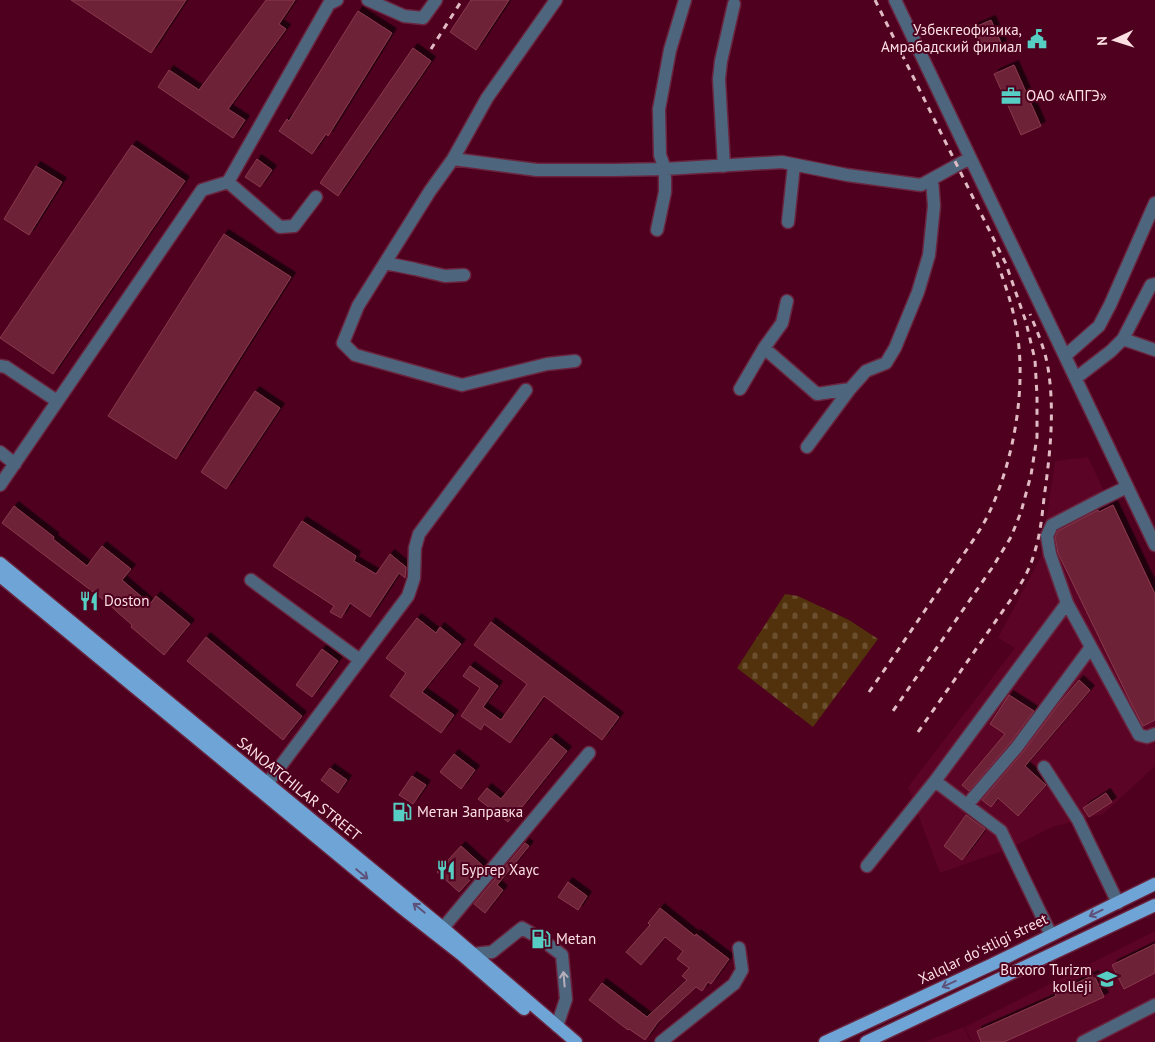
<svg xmlns="http://www.w3.org/2000/svg" width="1155" height="1042" font-family="'PT Sans',sans-serif">
  <style>
    .built { fill: #5c0425 }
    .cemetery { fill: url(#cemetery-stones) }
    .building { fill: #6e2237; stroke: #883a4d; filter: url(#shadow) }
    .lines { fill: none; stroke-linecap: round; stroke-linejoin: round }
    .minor-casing { stroke: #6a243e; stroke-width: 15 }
    .major-casing { stroke: #6a243e; stroke-width: 15 }
    .minor { stroke: #4d667e; stroke-width: 12 }
    .major { stroke: #6fa5d6; stroke-width: 12 }
    .rail { stroke: #e0bbc3; stroke-width: 3; stroke-dasharray: 6 6; stroke-linecap: butt }
    .oneway { stroke: #5e527a }
    .oneway2 { stroke: #b6afbb }
    .labels { text-anchor: middle; stroke-width: 4; stroke-linejoin: round; paint-order: stroke }
    .poi-label { font-size: 15px; fill: #fcdfe3; stroke: #4e001e; text-anchor: start }
    .street-label { font-size: 15px; fill: #fcdfe3; stroke: #4e001e }
  </style>
  <defs>
    <pattern id="cemetery-stones" width="16" height="16" patternUnits="userSpaceOnUse" patternTransform="scale(1.25)"><rect width="16" height="16" fill="#51320c"/><path d="M2 7V4a2 2 0 0 1 4 0v3zM10 15v-3a2 2 0 0 1 4 0v3z" fill="#6b4f2f"/></pattern>
    <filter id="shadow"><feDropShadow dx="4.5" dy="-4.5" stdDeviation="0" flood-color="#0009"/></filter>
  </defs>
  <rect width="100%" height="100%" fill="#4e001e"/>
  <path class="built" d="M 1088,457 L 1155,601 L 1155,767 L 1154,767 L 1103,814 L 1052,827 L 1011,848 L 940,873 L 908,787 L 1015,648 L 998,638 L 1041,557 L 1055,461 Z
    M 1155,931 L 1155,1042 L 972,1042 L 965,1027 Z
    M 964,1027 L 971,1042 L 924,1042 Z"/>
  <path class="cemetery" d="M 785,594 L 798,596 L 849,620 L 878,639 L 813,727 L 737,668 Z"/>
  <path class="building" d="M 71,0 L 186,0 L 151,53 Z
    M 266,0 L 295,0 L 279,24 L 286,29 L 228,109 L 245,120 L 233,138 L 158,87 L 169,70 L 199,90 Z
    M 471,0 L 509,0 L 476,50 L 450,32 Z
    M 358,11 L 392,33 L 328,136 L 326,134 L 312,154 L 279,131 L 287,119 L 289,121 Z
    M 991,20 L 1002,45 L 984,53 L 973,28 Z
    M 413,48 L 431,61 L 338,196 L 320,183 Z
    M 1014,65 L 1041,126 L 1021,135 L 994,74 Z
    M 132,145 L 185,181 L 53,374 L 0,338 Z
    M 257,159 L 272,170 L 260,187 L 245,177 Z
    M 36,166 L 62,182 L 29,235 L 4,219 Z
    M 224,234 L 291,277 L 176,459 L 108,416 Z
    M 255,391 L 280,408 L 226,489 L 201,472 Z
    M 1113,505 L 1155,594 L 1155,720 L 1143,726 L 1129,699 L 1058,553 L 1055,537 L 1058,531 L 1098,510 L 1099,512 Z
    M 14,506 L 54,537 L 53,539 L 87,566 L 102,546 L 131,569 L 122,580 L 150,604 L 156,596 L 190,624 L 164,655 L 131,627 L 132,625 L 105,601 L 2,523 Z
    M 302,521 L 356,556 L 354,561 L 376,574 L 390,554 L 406,567 L 405,578 L 399,573 L 370,617 L 350,603 L 341,618 L 330,612 L 334,606 L 273,566 Z
    M 417,618 L 436,633 L 440,627 L 461,644 L 422,692 L 454,715 L 441,733 L 390,696 L 406,673 L 386,658 Z
    M 491,622 L 619,717 L 602,740 L 544,696 L 510,743 L 484,724 L 481,730 L 461,716 L 480,688 L 463,676 L 470,666 L 498,686 L 483,707 L 501,720 L 527,684 L 474,645 Z
    M 206,637 L 302,716 L 283,740 L 187,661 Z
    M 322,649 L 338,661 L 312,697 L 296,685 Z
    M 1079,680 L 1090,690 L 1025,766 L 1046,785 L 1018,816 L 998,798 L 991,807 L 982,800 L 1023,752 L 1058,705 Z
    M 1009,695 L 1034,711 L 1011,742 L 969,791 L 962,785 L 1005,734 L 990,724 Z
    M 551,738 L 567,751 L 522,807 L 520,806 L 508,822 L 478,799 L 487,788 L 501,799 Z
    M 454,754 L 475,770 L 461,789 L 440,772 Z
    M 330,768 L 347,780 L 338,793 L 321,780 Z
    M 412,776 L 426,785 L 413,804 L 399,795 Z
    M 1106,793 L 1112,802 L 1089,817 L 1083,808 Z
    M 966,815 L 985,829 L 962,860 L 944,846 Z
    M 525,843 L 529,846 L 497,885 L 503,890 L 485,913 L 474,904 Z
    M 461,846 L 483,866 L 459,892 L 437,872 Z
    M 568,882 L 587,896 L 578,910 L 558,897 Z
    M 660,908 L 695,936 L 696,934 L 729,959 L 711,984 L 708,982 L 702,991 L 696,987 L 658,1022 L 645,1040 L 629,1029 L 628,1030 L 589,1000 L 602,983 L 647,1017 L 687,980 L 682,976 L 689,968 L 677,959 L 683,951 L 665,937 L 641,965 L 626,952 L 650,925 L 648,923 Z
    M 1155,944 L 1155,973 L 1124,989 L 1112,965 Z
    M 1094,975 L 1104,997 L 1004,1042 L 981,1042 L 977,1031 L 1056,996 L 1055,993 Z"/>
  <g class="lines">
    <defs>
      <path id="minor" d="M 368,0 L 404,16 L 423,18 L 436,0
        M 556,0 L 487,98 L 453,159 L 430,191 L 358,306 L 343,343 L 355,355 L 462,385 L 547,364 L 575,361
        M 895,0 L 1155,545
        M 453,159 L 537,170 L 614,170 L 665,169 L 782,162 L 847,175 L 921,185 L 970,158
        M 724,166 L 719,79 L 721,61 L 734,4
        M 228,182 L 280,227 L 294,226 L 316,197
        M 788,222 L 794,165
        M 657,230 L 665,192 L 665,169 L 660,155 L 659,109 L 670,50 L 685,0
        M 385,263 L 415,269 L 445,276 L 464,275
        M 1123,339 L 1151,285 L 1155,284
        M 764,348 L 817,394 L 850,389 L 866,371 L 886,363 L 895,348 L 918,292 L 929,255 L 934,206 L 932,179
        M 1065,356 L 1099,326 L 1110,305 L 1155,203
        M 0,366 L 6,367 L 57,401
        M 1076,378 L 1111,351 L 1123,339 L 1155,350
        M 740,389 L 764,348 L 782,323 L 787,301
        M 807,447 L 850,389
        M 0,452 L 15,464
        M 0,485 L 202,190 L 228,182 L 329,4 L 337,0
        M 251,580 L 360,660
        M 1067,603 L 1139,735 L 1147,737 L 1155,734
        M 1044,767 L 1078,820 L 1118,903
        M 267,784 L 408,596 L 414,578 L 415,548 L 419,534 L 526,390
        M 967,805 L 1017,747 L 1091,647
        M 867,866 L 935,781
        M 443,928 L 589,753
        M 1051,935 L 1001,831 L 935,781 L 1067,603 L 1050,554 L 1047,536 L 1052,525 L 1102,499 L 1127,487
        M 474,954 L 492,952 L 522,928 L 541,939 L 562,955 L 566,999 L 557,1026
        M 661,1042 L 734,984 L 742,970 L 739,948
        M 1083,1042 L 1155,1005"/>
      <path id="major" d="M 0,563 L 443,928 L 576,1042
        M 0,576 L 402,908 L 462,955 L 524,1009
        M 825,1042 L 993,964 L 1155,884
        M 866,1042 L 1155,905"/>
    </defs>
    <use href="#minor" class="minor-casing"/>
    <use href="#major" class="major-casing"/>
    <use href="#minor" class="minor"/>
    <use href="#major" class="major"/>
    <path class="rail" d="M 875,0 L 1006,264 L 1026,322 L 1035,360 L 1037,396 L 1037,437 L 1031,475 L 1021,512 L 1011,537 L 992,568 L 893,711
      M 431,49 L 462,0
      M 869,692 C 895,655 920,617 946,580 C 960,558 978,536 989,513 C 1015,458 1028,381 1015,321 C 1010,296 1001,273 992,249
      M 918,732 L 1014,595 C 1022,582 1030,569 1034,554 C 1040,536 1042,517 1044,498 C 1050,455 1055,411 1048,368 C 1045,349 1037,331 1030,314"/>
  </g>
  <defs><path id="oneway-shaft" d="M-6 0H5M1.5-3L5.5 0L1.5 3" fill="none" stroke-width="1.6" stroke-linecap="round" stroke-linejoin="round" transform="scale(1.25)"/></defs>
  <g class="oneway">
    <use href="#oneway-shaft" transform="translate(362 874) rotate(40)"/>
    <use href="#oneway-shaft" transform="translate(419 908) rotate(-141)"/>
    <use href="#oneway-shaft" transform="translate(1096 913) rotate(154)"/>
    <use href="#oneway-shaft" transform="translate(949 984) rotate(155)"/>
  </g>
  <use class="oneway2" href="#oneway-shaft" transform="translate(564 979) rotate(-95)"/>
  <defs>
    <symbol id="civic-bare" viewBox="-9 -9 18 18"><path d="M-.6-6.5H3V-4.5H.6V-3L4-1V1h2V6H-6V1h2V-1L-.6-3ZM-1.2 2.5V6h2.4V2.5Z" fill="#56cec3" stroke="#4e001e" stroke-width="2.5" paint-order="stroke"/></symbol>
    <symbol id="office-bare" viewBox="-9 -9 18 18"><path d="M-6-3h4V-5.5h4V-3h4V5H-6ZM-1-4.5V-3h2v-1.5ZM-6 0V1H6V0Z" fill="#56cec3" stroke="#4e001e" stroke-width="2.5" paint-order="stroke"/></symbol>
    <symbol id="restaurant-bare" viewBox="-9 -9 18 18"><path d="M-5-6h1v4h1v-4h1v4h1v-4h1v5L-1.5 .5V6h-2V.5L-5-1ZM5-6V6H3V1.5H1.5Q1.5-4 5-6Z" fill="#56cec3" stroke="#4e001e" stroke-width="2.5" paint-order="stroke"/></symbol>
    <symbol id="fuel-bare" viewBox="-9 -9 18 18"><path d="M-5.5-6h7V0h2V4h1.3V-2.5L3-4.5l.8-.8L6-3V5H2.5V1h-1V6h-7ZM-4.2-4.7v3.2H.2V-4.7Z" fill="#56cec3" stroke="#4e001e" stroke-width="2.5" paint-order="stroke"/></symbol>
    <symbol id="university-bare" viewBox="-9 -9 18 18"><path d="M0-5L7-2L0 1L-7-2ZM-4 1L0 2.5L4 1V4Q0 6-4 4Z" fill="#56cec3" stroke="#4e001e" stroke-width="2.5" paint-order="stroke"/></symbol>
  </defs>
  <g fill-rule="evenodd">
    <use href="#civic-bare" x="1023" y="25" width="28" height="28"/>
    <use href="#office-bare" x="997" y="82" width="28" height="28"/>
    <use href="#restaurant-bare" x="75" y="587" width="28" height="28"/>
    <use href="#fuel-bare" x="388" y="798" width="28" height="28"/>
    <use href="#restaurant-bare" x="432" y="856" width="28" height="28"/>
    <use href="#fuel-bare" x="527" y="925" width="28" height="28"/>
    <use href="#university-bare" x="1093" y="965" width="28" height="28"/>
  </g>
  <g class="labels">
    <g class="poi-label">
      <text x="1022" y="35" text-anchor="end">Узбекгеофизика,<tspan x="1022" dy="17">Амрабадский филиал</tspan></text>
      <text x="1026" y="101">ОАО «АПГЭ»</text>
      <text x="104" y="606">Doston</text>
      <text x="417" y="817">Метан Заправка</text>
      <text x="461" y="875">Бургер Хаус</text>
      <text x="556" y="944">Metan</text>
      <text x="1092" y="975" text-anchor="end">Buxoro Turizm<tspan x="1092" dy="17">kolleji</tspan></text>
    </g>
    <g class="street-label">
      <text transform="translate(299 789) rotate(39)" y="5">SANOATCHILAR STREET</text>
      <text transform="translate(983 949) rotate(-26)" y="5">Xalqlar doʻstligi street</text>
    </g>
  </g>
  <g transform="translate(1115 40) rotate(266)" stroke="#4e001e" stroke-width="4" paint-order="stroke">
  <path d="M0-4L9 19L0 12L-9 19Z" fill="#fcdfe3"/>
  <text y="-8" font-size="14" font-weight="bold" text-anchor="middle" fill="#fcdfe3">N</text>
  </g>
</svg>
